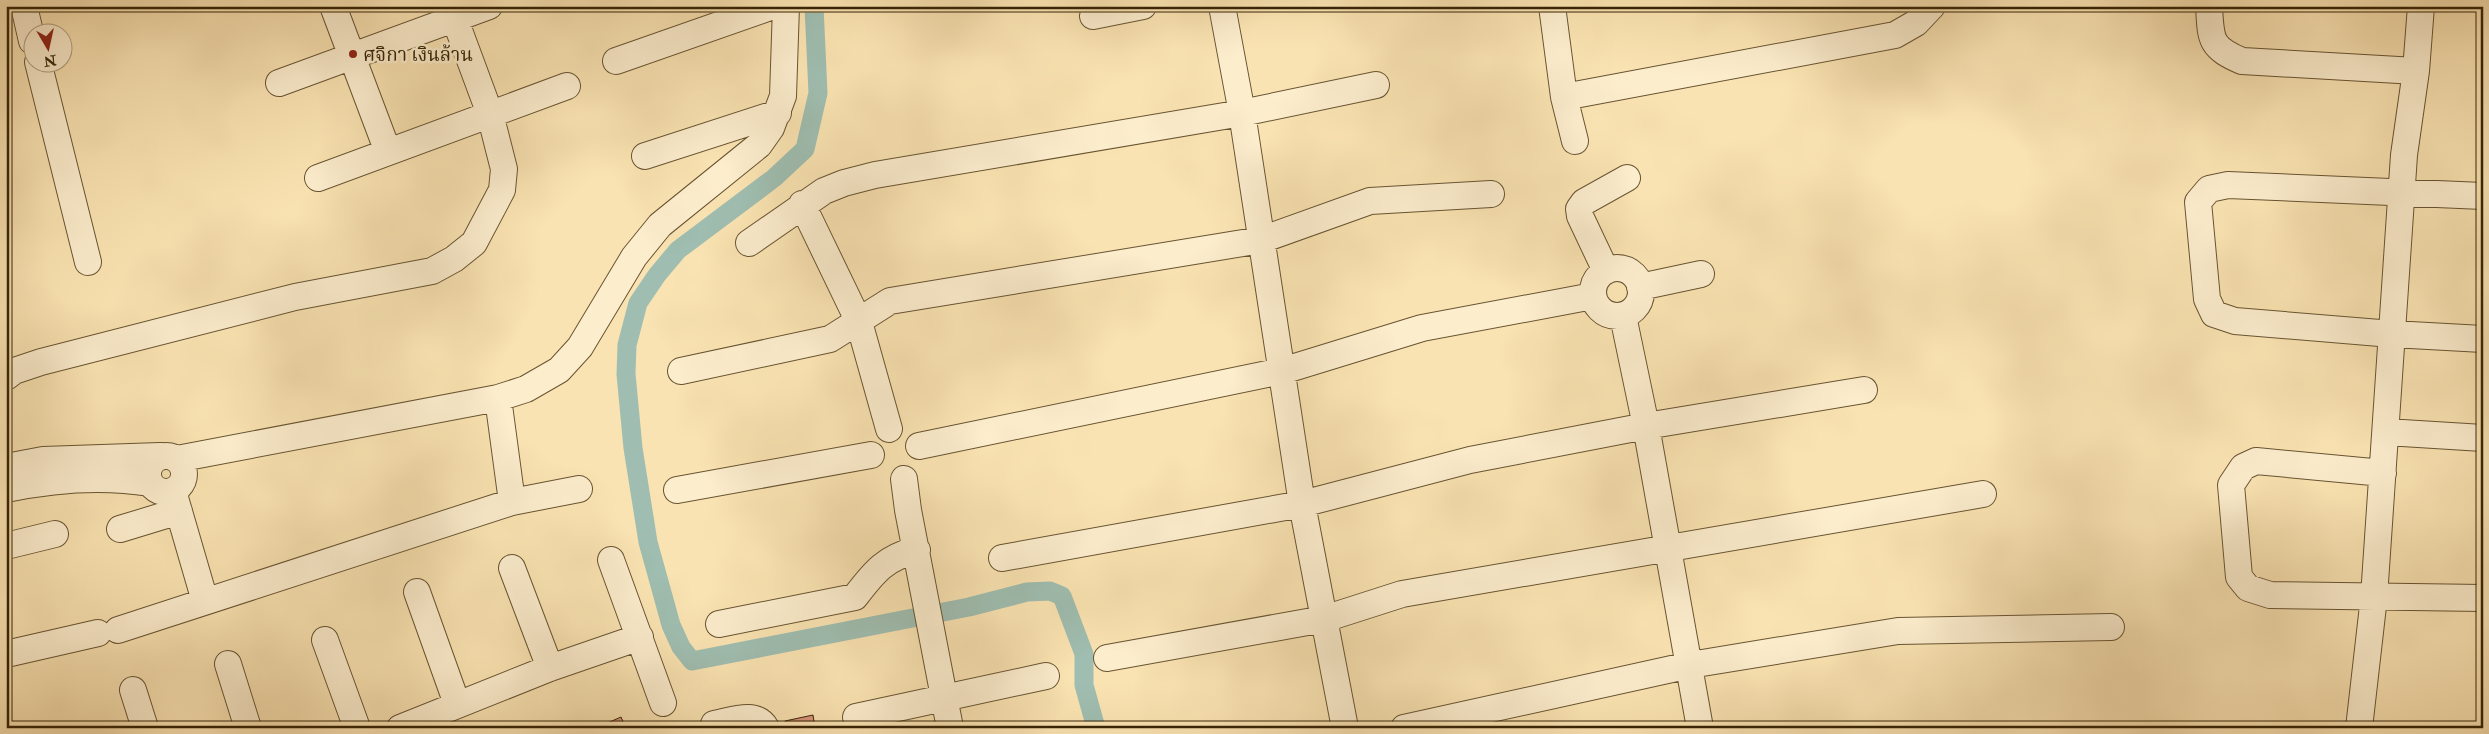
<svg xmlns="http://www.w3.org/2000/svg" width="2489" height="734" font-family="'IM FELL Double Pica','Noto Serif Thai',serif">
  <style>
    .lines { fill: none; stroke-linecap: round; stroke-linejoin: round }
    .canal { stroke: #9fbeb1; stroke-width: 19 }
    .building { fill: #da957e; stroke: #372407 }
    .minor-casing { stroke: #685432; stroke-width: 28 }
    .minor { stroke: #fcedcd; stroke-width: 26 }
    .poi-dot { fill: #8f2418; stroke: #fcedcd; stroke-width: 2 }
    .labels { text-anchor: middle; stroke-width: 5; stroke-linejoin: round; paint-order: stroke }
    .poi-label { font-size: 19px; fill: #372407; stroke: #fcedcd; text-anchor: start }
  </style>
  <rect width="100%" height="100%" fill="#fae3b2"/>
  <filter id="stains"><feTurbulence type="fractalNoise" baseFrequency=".004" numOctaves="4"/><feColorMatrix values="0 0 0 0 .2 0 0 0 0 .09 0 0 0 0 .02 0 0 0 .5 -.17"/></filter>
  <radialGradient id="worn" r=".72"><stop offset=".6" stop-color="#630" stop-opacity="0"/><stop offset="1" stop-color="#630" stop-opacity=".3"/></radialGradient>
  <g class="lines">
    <path class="canal" d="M 814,6 L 818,93 L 805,149 L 774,178 L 678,250 L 657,275 L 638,303 L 627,345 L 626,374 L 633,448 L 648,542 L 671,625 L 681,647 L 692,661 L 969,607 L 1027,592 L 1050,591 L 1062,596 L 1084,654 L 1084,685 L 1096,728"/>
  </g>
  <path class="building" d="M 813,715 L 815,728 L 787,728 L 785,721 Z
    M 621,717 L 626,728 L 596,728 Z"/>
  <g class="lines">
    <defs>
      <path id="minor" d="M 24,6 L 32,41
        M 333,6 L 388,152
        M 1222,6 L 1242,113 L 1302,504 L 1345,728
        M 1552,6 L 1564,97 L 1575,141
        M 2209,6 C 2211,39 2209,47 2242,61 L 2416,71
        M 1093,16 L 1143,6
        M 616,61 L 773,6
        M 38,62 L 88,262
        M 279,83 L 489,6
        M 1564,97 L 1895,35 L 1916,23 L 1932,6
        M 645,156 L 778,113
        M 318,178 L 567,86
        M 2483,196 L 2228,185 L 2209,189 L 2198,202 L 2207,299 L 2214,314 L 2235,321 L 2392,334 L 2483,339
        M 802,204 L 859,322 L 889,429
        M 749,243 L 824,191 L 844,183 L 875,175 L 1242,113 L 1376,85
        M1593 292a24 24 0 1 1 48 0a24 24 0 1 1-48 0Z
        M 1606,271 L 1580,216 L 1579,209 L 1584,202 L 1627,178
        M 1640,287 L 1701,274
        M 1623,316 L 1646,426 L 1700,728
        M 681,371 L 830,339 L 890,301 L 1261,240 L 1370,201 L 1491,194
        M 6,377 L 14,371 L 41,362 L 295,297 L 432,271 L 454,259 L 474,243 L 502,190 L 504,169 L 490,114 L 450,6
        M 498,398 L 512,502
        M 2386,432 L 2483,438
        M 919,446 L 1282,371 L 1422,328 L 1593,296
        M148 474a18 18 0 1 1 36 0a18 18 0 1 1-36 0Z
        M 177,459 L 498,398 L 526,389 L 559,370 L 580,347 L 634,257 L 660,225 L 759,145 L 771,128 L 783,96 L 786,6
        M 6,467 L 43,460 L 160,456
        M 2383,473 L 2256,461 L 2243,467 L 2231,485 L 2239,577 L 2248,588 L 2270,595 L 2483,598
        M 904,479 L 908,510 L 950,728
        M 6,489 C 54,479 101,475 150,483
        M 677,490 L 871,455
        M 173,491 L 205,601
        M 120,529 L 179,511
        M 6,546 L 55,534
        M 1002,558 L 1302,504 L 1470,460 L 1646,426 L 1864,390
        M 611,560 L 663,703
        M 512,568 L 550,668
        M 417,592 L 457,704
        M 719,624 L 855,597 C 874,572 886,557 917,550
        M 118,630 L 512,502 L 579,489
        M 325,640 L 357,728
        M 6,654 L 98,633
        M 1107,658 L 1324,619 L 1402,594 L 1983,494
        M 228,664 L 248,728
        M 133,690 L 145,728
        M 856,717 L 1046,676
        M 714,724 C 731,721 756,710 766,728
        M 400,728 L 550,668 L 640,637
        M 1404,728 L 1690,665 L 1898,631 L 2111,627
        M 2359,728 L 2374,597 L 2404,155 L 2416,71 L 2421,6"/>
    </defs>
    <use href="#minor" class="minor-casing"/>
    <use href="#minor" class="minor"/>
  </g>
  <circle class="poi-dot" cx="353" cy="54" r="5"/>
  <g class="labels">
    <g class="poi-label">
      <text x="363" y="61">ศจิกา เงินล้าน</text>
    </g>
  </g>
  <rect width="2489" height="734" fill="none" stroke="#fae3b2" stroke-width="25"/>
  <rect x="8" y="8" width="2474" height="719" fill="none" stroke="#372407" stroke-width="2.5"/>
  <rect x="12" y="12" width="2464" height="709" fill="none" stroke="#372407"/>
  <g transform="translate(48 48) rotate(171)"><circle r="24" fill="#fcedcd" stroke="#ad9d7e"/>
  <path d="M0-4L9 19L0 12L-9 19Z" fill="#8f2418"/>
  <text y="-8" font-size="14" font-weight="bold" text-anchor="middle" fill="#372407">N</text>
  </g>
  <rect width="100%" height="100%" filter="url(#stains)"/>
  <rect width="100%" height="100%" fill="url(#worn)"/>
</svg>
